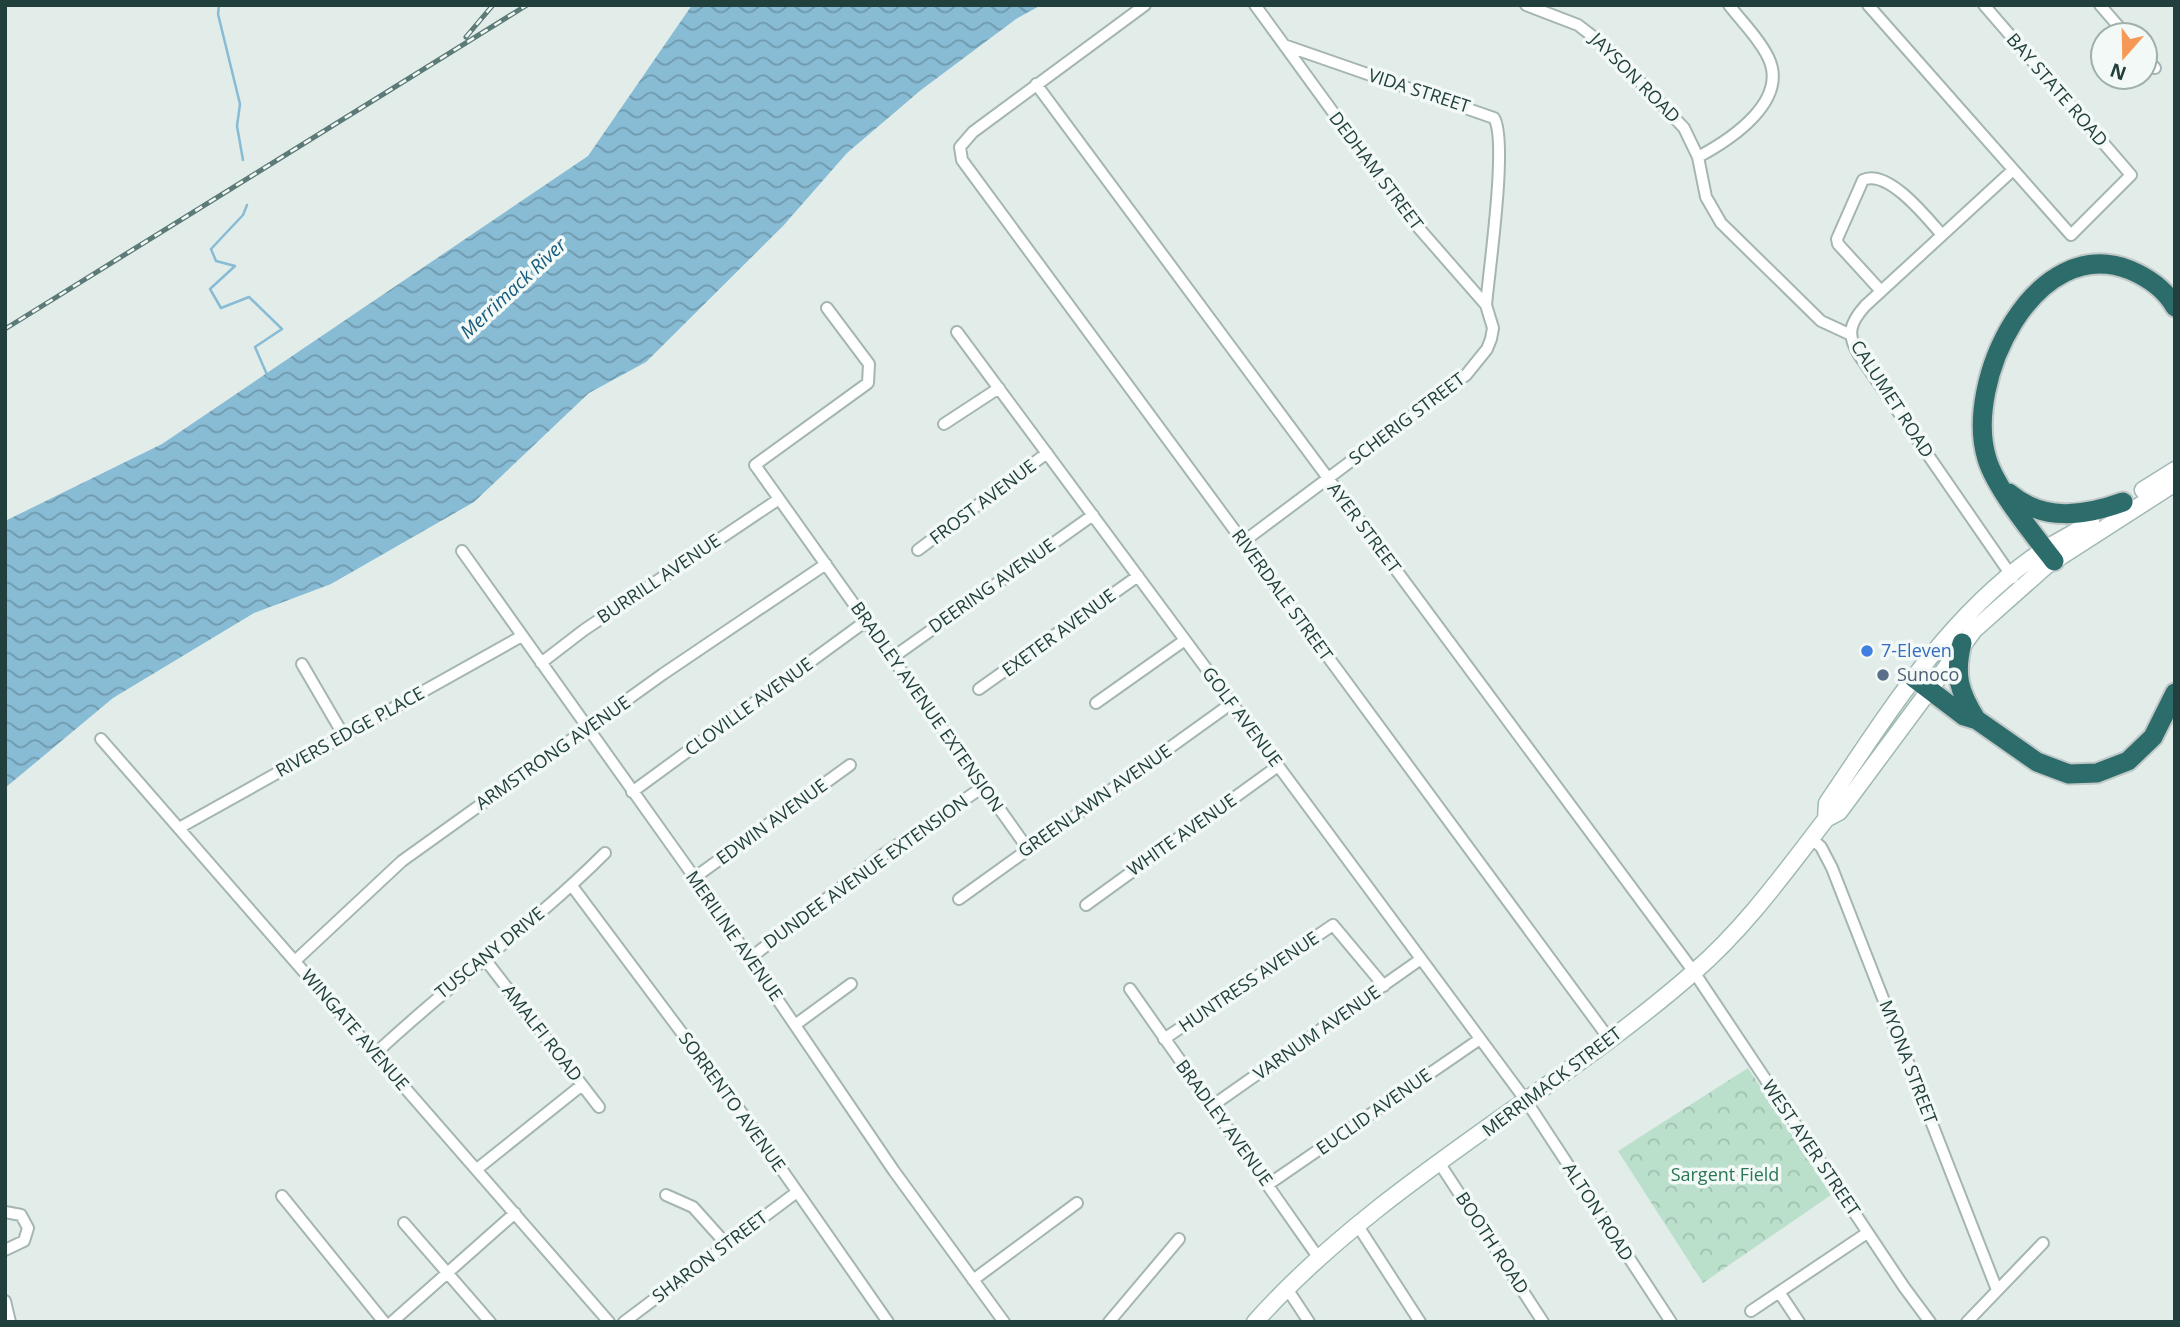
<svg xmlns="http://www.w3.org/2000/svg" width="2180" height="1327" font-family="'Open Sans',sans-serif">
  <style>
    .park { fill: url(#park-crowns) }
    .water { fill: url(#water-waves) }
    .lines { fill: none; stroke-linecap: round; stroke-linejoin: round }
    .stream { stroke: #88bbd4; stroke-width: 2.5 }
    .street-casing { stroke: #a4b5b2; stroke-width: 14 }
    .secondary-casing { stroke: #a0b9b4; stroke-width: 19 }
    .highway-casing { stroke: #c1c9c8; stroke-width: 23 }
    .street { stroke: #fff; stroke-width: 10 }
    .secondary { stroke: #fff; stroke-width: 16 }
    .highway { stroke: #2c6c6a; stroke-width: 19 }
    .rail-casing { stroke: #5c7a77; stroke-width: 5 }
    .rail { stroke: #f3f9f7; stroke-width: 2.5; stroke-dasharray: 8; stroke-linecap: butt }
    .shop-dot { fill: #3f7fe0; stroke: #f3f9f7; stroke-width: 2.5 }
    .service-dot { fill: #5c6f8a; stroke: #f3f9f7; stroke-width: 2.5 }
    .labels { text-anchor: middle; stroke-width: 7; stroke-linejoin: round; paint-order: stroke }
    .street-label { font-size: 18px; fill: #213f3c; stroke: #f3f9f7 }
    .shop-label { font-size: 18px; fill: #366cbe; stroke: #f3f9f7; text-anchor: start }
    .service-label { font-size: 18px; fill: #4e5e75; stroke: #f3f9f7; text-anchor: start }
    .park-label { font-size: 18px; fill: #2a7755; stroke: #f3f9f7 }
    .water-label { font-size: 19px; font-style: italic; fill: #195b7d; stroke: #f3f9f7 }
  </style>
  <defs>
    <pattern id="park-crowns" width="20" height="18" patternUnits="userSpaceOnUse" patternTransform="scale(1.75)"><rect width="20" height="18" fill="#badfca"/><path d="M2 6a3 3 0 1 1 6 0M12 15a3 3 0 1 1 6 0" fill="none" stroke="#a0c0ae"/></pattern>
    <pattern id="water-waves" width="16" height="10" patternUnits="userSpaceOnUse" patternTransform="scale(1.75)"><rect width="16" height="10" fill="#88bbd4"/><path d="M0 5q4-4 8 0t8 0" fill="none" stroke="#6f99ad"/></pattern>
  </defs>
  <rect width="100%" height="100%" fill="#e2edea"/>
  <path class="park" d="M 1748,1068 L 1831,1195 L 1703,1283 L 1618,1151 Z"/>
  <path class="water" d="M 692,5 L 1041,5 L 1016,19 L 921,90 L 847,153 L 783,226 L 646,362 L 589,393 L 474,502 L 331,584 L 254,613 L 113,698 L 5,788 L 5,521 L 162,444 L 588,156 Z"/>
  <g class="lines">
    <path class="stream" d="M 219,5 L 218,14 L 240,104 L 237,126 L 243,160
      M 247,205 L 243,215 L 211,249 L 216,261 L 235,266 L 210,289 L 221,308 L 249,297 L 282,329 L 255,347 L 268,377"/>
    <defs>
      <path id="street" d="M 1145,5 L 973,132 L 960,147 L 962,160 L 1610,1040
        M 1526,5 L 1578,25 L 1608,48 L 1684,128 L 1698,157 L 1706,197 L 1721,223 L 1821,321 L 1849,334
        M 1868,5 L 2071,235 L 2131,175 L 1984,5
        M 2100,5 L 2126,35
        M 1284,45 L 1494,118 C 1508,140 1489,271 1486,305
        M 2145,57 L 2155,68
        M 1036,84 L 1694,972 L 1904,1287 L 1930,1322
        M 1698,157 C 1730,140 1790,101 1768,57 C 1759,38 1742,22 1729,5
        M 1881,291 L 1838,244 L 1837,239 L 1863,180 C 1888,168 1928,219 1942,235
        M 827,308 L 869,364 L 868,383 L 755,465 L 1028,849
        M 957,332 L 1527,1102 L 1671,1322
        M 944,424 L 999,388
        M 1243,542 L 1466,375 L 1487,349 L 1491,339 L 1493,328 L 1486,305 L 1410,218 L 1255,5
        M 918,550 L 1047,453
        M 462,551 L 697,881 L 894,1171 L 1004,1322
        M 2013,578 L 1859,355 C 1846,334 1850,323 1865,306 L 2013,170
        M 892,658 L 1093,515
        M 541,663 L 584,630 L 779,499
        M 302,664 L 344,736
        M 979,689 L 1138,576
        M 1096,703 L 1185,640
        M 101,739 L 609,1322
        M 632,792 L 866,621
        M 179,828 L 522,636
        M 1811,838 L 1821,847 L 1832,868 L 1997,1290
        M 694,878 L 850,765
        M 572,886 L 750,1124 L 888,1322
        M 959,899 L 1232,703
        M 1086,905 L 1278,766
        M 484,958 L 599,1107
        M 749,959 L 884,854 L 983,787
        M 295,961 L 402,861 L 663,674 L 826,564
        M 1130,989 L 1318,1257
        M 795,1025 L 851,984
        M 1164,1039 L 1333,925 L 1384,986
        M 376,1053 C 449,984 533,925 605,853
        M 1212,1106 L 1421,959
        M 1440,1164 L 1543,1322
        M 477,1169 L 582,1085
        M 1269,1184 L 1480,1039
        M 666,1195 L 693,1207 L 727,1245
        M 282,1196 L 384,1322
        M 5,1212 L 21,1215 L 28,1228 L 24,1241 L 5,1250
        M 404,1223 L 490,1322
        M 1358,1226 L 1420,1322
        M 973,1280 L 1077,1203
        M 1286,1287 L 1309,1322
        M 1779,1292 L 1799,1322
        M 5,1301 L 10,1322
        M 1751,1311 L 1867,1233
        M 392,1322 L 515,1213
        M 624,1322 L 797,1192
        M 1109,1322 L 1179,1239
        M 1967,1322 L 2043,1243"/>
      <path id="secondary" d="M 2143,490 L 2175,470
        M 1826,819 L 1827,803 C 1887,715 1944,621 2032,558 C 2051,544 2072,535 2091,522
        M 1255,1322 C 1378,1184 1555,1094 1694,972 C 1745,928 1785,872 1826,819 L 1839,812 L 1974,630 L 2046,566 L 2175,483"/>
      <path id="highway" d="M 2009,493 C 2043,522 2084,516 2123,502
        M 2054,561 C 2034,535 1996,489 1987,459 C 1963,382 2035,232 2130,270 C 2149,278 2165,289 2175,307
        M 1962,643 C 1954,675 1959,692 1976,719
        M 1914,678 L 1964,716 L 1977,720 L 2037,762 L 2069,774 L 2097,773 L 2128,761 L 2153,737 L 2175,693"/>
    </defs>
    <use href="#street" class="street-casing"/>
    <use href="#secondary" class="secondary-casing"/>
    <use href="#highway" class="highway-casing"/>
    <use href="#street" class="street"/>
    <use href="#secondary" class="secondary"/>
    <use href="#highway" class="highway"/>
    <defs>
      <path id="rail" d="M 466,37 L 493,5
        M 5,329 L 527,5"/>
    </defs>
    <use href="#rail" class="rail-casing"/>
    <use href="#rail" class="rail"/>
  </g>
  <circle class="shop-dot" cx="1867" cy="651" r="7"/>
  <circle class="service-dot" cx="1883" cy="675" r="7"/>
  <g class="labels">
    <g class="street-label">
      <text transform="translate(1635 78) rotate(45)" y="6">JAYSON ROAD</text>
      <text transform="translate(2057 90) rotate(49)" y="6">BAY STATE ROAD</text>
      <text transform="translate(1419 91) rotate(18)" y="6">VIDA STREET</text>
      <text transform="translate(1376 171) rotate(53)" y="6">DEDHAM STREET</text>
      <text transform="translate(1892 399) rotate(57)" y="6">CALUMET ROAD</text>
      <text transform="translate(1407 419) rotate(-37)" y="6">SCHERIG STREET</text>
      <text transform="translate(983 502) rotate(-37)" y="6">FROST AVENUE</text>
      <text transform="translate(1364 528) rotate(53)" y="6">AYER STREET</text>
      <text transform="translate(659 579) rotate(-34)" y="6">BURRILL AVENUE</text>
      <text transform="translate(992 586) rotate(-35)" y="6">DEERING AVENUE</text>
      <text transform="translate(1282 595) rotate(54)" y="6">RIVERDALE STREET</text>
      <text transform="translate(1059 633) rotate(-36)" y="6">EXETER AVENUE</text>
      <text transform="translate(749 707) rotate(-36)" y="6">CLOVILLE AVENUE</text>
      <text transform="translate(927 707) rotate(55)" y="6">BRADLEY AVENUE EXTENSION</text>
      <text transform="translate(1242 717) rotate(53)" y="6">GOLF AVENUE</text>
      <text transform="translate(350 732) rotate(-29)" y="6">RIVERS EDGE PLACE</text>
      <text transform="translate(553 753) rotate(-35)" y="6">ARMSTRONG AVENUE</text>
      <text transform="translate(1095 801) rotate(-35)" y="6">GREENLAWN AVENUE</text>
      <text transform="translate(772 822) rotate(-36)" y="6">EDWIN AVENUE</text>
      <text transform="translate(1182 835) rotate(-35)" y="6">WHITE AVENUE</text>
      <text transform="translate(866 872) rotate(-36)" y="6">DUNDEE AVENUE EXTENSION</text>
      <text transform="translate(734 936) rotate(55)" y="6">MERILINE AVENUE</text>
      <text transform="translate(490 953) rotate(-39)" y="6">TUSCANY DRIVE</text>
      <text transform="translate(1249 982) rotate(-34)" y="6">HUNTRESS AVENUE</text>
      <text transform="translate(355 1030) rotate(49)" y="6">WINGATE AVENUE</text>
      <text transform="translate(542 1033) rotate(52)" y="6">AMALFI ROAD</text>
      <text transform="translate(1317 1033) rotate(-35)" y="6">VARNUM AVENUE</text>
      <text transform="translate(1908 1062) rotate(69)" y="6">MYONA STREET</text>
      <text transform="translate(1552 1082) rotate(-37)" y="6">MERRIMACK STREET</text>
      <text transform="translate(732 1102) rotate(54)" y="6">SORRENTO AVENUE</text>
      <text transform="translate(1374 1112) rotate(-35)" y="6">EUCLID AVENUE</text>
      <text transform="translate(1224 1123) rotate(54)" y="6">BRADLEY AVENUE</text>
      <text transform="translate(1811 1148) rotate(56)" y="6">WEST AYER STREET</text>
      <text transform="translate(1598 1212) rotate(57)" y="6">ALTON ROAD</text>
      <text transform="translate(1492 1243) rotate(57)" y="6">BOOTH ROAD</text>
      <text transform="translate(710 1257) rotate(-37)" y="6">SHARON STREET</text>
    </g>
    <g class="shop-label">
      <text x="1881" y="657">7-Eleven</text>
    </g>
    <g class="service-label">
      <text x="1897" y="681">Sunoco</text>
    </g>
    <g class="park-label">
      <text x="1725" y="1181">Sargent Field</text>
    </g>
    <g class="water-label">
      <text transform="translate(513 288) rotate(-43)" y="7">Merrimack River</text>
    </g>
  </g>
  <rect width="2180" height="1327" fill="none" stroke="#213f3c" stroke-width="14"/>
  <g transform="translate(2124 56) rotate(200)"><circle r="33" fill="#f3f9f7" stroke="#9fafac" stroke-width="2"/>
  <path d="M0-5L12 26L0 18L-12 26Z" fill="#f79956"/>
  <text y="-10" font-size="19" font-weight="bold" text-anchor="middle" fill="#213f3c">N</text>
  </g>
</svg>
